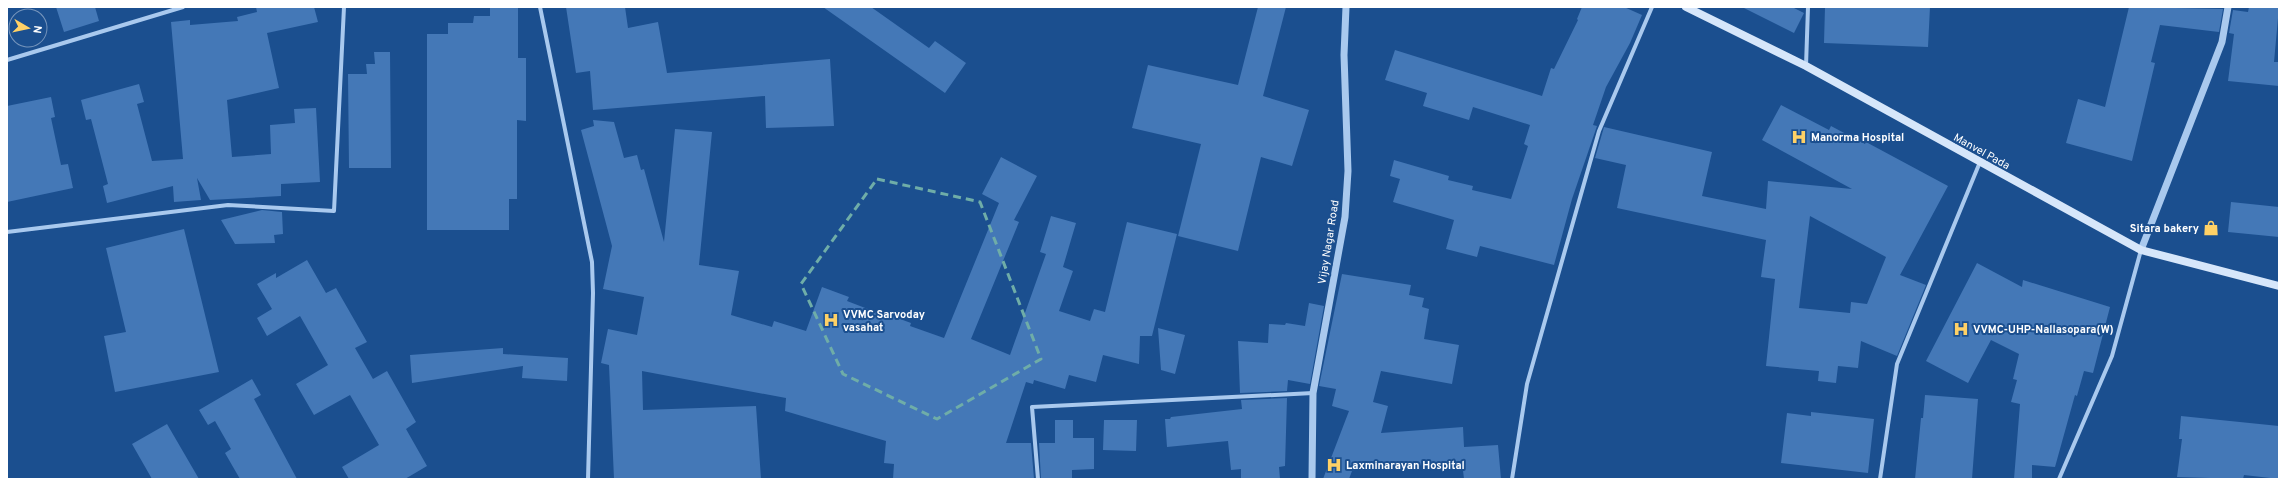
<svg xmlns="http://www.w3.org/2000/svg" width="2286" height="486" font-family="Overpass,sans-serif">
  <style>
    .building { fill: #4478b7; fill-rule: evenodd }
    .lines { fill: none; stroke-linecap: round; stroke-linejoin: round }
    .minor { stroke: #a9c9ee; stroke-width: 4 }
    .tertiary { stroke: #a9c9ee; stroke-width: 7 }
    .secondary { stroke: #d6e6fa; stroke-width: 8 }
    .marked { fill: none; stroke: #6fada8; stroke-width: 3; stroke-dasharray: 8 5; stroke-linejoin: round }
    .labels { text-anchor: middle; stroke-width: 4; stroke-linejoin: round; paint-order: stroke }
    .poi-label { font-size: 11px; font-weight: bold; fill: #fff; stroke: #1b4f8f; text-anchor: start }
    .street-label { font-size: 11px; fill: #fff; stroke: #1b4f8f }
  </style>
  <rect width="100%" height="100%" fill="#1b4f8f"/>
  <path class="building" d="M 56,7 L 95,7 L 99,21 L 64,32 Z
    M 256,7 L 314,7 L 318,22 L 267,33 L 279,88 L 227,100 L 232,157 L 271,154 L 270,125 L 295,123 L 294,109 L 316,108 L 320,182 L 281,184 L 281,196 L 210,200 L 197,178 L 201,200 L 174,202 L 173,186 L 107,203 L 103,186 L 108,184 L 91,119 L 86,120 L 81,100 L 139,84 L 144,102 L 137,104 L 152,161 L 183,159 L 171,22 L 190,20 L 190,25 L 238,21 L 237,17 L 257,12 Z
    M 490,7 L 518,7 L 518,58 L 526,58 L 526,121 L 517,120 L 517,199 L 509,199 L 509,230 L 427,230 L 427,34 L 448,34 L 448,23 L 473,23 L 474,16 L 490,16 Z
    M 566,7 L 625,7 L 628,28 L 658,22 L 667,73 L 830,59 L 834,126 L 766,128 L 765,96 L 593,110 L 590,71 L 576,73 Z
    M 823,7 L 871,7 L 929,48 L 935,41 L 966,63 L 945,93 Z
    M 1258,7 L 1286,7 L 1263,96 L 1309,110 L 1292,166 L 1261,157 L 1238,251 L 1178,236 L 1201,144 L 1132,128 L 1148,65 L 1238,85 Z
    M 1582,7 L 1624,7 L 1642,15 L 1630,43 L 1606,87 L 1593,125 L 1597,126 L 1572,199 L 1554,265 L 1480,246 L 1477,257 L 1446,249 L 1454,220 L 1393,202 L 1400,179 L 1390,176 L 1394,160 L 1449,176 L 1448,180 L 1473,186 L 1472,190 L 1511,199 L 1528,146 L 1524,144 L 1530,125 L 1473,107 L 1469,120 L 1423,106 L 1427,93 L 1385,80 L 1395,50 L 1542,96 L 1551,68 L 1554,69 L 1578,20 L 1577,19 Z
    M 1742,7 L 1792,7 L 1804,13 L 1794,33 Z
    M 1825,7 L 1930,7 L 1928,47 L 1824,43 Z
    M 2129,7 L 2223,9 L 2219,32 L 2160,25 L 2151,62 L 2155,63 L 2132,161 L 2066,143 L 2078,99 L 2105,107 Z
    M 2249,7 L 2279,7 L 2274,62 L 2279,62 L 2279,86 L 2228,81 L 2234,34 L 2229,33 L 2233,10 L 2248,12 Z
    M 374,52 L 390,52 L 391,168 L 349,168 L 348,74 L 367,74 L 366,64 L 375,64 Z
    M 51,97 L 55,117 L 51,118 L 61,165 L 68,164 L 73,188 L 7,202 L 7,106 Z
    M 1781,105 L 1829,130 L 1831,126 L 1865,144 L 1866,142 L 1948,186 L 1900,275 L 1926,285 L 1897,356 L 1861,341 L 1858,368 L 1838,366 L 1836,383 L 1818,381 L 1819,371 L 1766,366 L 1775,279 L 1761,277 L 1766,240 L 1617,208 L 1626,165 L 1595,158 L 1604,127 L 1712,152 L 1702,196 L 1766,209 L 1768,181 L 1852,189 L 1762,140 ZM 1810,216 L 1886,257 L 1867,304 L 1851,302 L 1850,313 L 1799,308 Z
    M 593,120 L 614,122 L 624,158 L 637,155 L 641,170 L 644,169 L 664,242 L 675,129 L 712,132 L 699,265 L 739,271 L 731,315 L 772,327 L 774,321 L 806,331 L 822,287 L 849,297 L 847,301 L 881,314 L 881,312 L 911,323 L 910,326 L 944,338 L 999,203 L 982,194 L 1001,157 L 1037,176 L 1014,220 L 1019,222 L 971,339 L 1010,355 L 1046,254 L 1040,252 L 1051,216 L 1076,223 L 1063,267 L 1073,271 L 1059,311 L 1090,321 L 1094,309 L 1105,312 L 1127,222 L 1177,234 L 1152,336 L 1140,336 L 1139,364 L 1103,355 L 1096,382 L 1069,375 L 1065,389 L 1034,380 L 1033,384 L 1026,382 L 1006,443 L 1031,443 L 1034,479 L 893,479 L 894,464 L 884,463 L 886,441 L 785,411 L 786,398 L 642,371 L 643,410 L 756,406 L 761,479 L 614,479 L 609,365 L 601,363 L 608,329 L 637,335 L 644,297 L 603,289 L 612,246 L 581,130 L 594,126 Z
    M 2231,202 L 2279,207 L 2279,237 L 2228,232 Z
    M 262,210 L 282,212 L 283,234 L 274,235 L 275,243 L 235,244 L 221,220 Z
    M 184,229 L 219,372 L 115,392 L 104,336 L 126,332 L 106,248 Z
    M 307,260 L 326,293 L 336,288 L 367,342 L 355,348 L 373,379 L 387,371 L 416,422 L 406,429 L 427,466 L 405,479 L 349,479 L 342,467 L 379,445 L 350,395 L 314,415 L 296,384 L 328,365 L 300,316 L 267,336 L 257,318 L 272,309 L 257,284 L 276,273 L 276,278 Z
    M 1977,263 L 2022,287 L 2023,280 L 2110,307 L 2093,373 L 2084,371 L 2077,396 L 2075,395 L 2055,467 L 2032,465 L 2032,479 L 2014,479 L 2020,404 L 2011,402 L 2017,380 L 2013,379 L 2019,354 L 1991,340 L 1968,383 L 1926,361 Z
    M 1342,274 L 1411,285 L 1409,295 L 1424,298 L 1422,307 L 1429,309 L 1424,339 L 1459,345 L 1452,384 L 1381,371 L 1373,402 L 1388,406 L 1381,433 L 1463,427 L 1464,447 L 1498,445 L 1501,479 L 1464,479 L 1462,462 L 1352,471 L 1349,479 L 1323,479 L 1349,411 L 1332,406 L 1336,389 L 1319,386 Z
    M 1309,303 L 1324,306 L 1310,384 L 1288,380 L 1287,391 L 1240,393 L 1238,341 L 1268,343 L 1269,324 L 1285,325 L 1286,323 L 1305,326 Z
    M 1158,328 L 1185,335 L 1175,374 L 1161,370 Z
    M 503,348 L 503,354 L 568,358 L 567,381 L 522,378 L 523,366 L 412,383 L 410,355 Z
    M 252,379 L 261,395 L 254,399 L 297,479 L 240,479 L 225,453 L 231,449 L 215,421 L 208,425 L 199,410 Z
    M 1925,395 L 1978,399 L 1972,479 L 1915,479 L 1921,418 L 1923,418 Z
    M 1287,398 L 1285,466 L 1279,467 L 1280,479 L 1241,479 L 1241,469 L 1231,470 L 1228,441 L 1167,447 L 1165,419 L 1170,419 L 1171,417 L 1242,409 L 1241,400 Z
    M 1811,412 L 1874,419 L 1868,473 L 1781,463 L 1787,413 L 1811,416 Z
    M 2181,416 L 2279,426 L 2279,479 L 2244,475 L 2243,479 L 2177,477 L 2182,439 L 2179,439 Z
    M 1055,420 L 1073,420 L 1073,438 L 1094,438 L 1094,469 L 1072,470 L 1072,479 L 1041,479 L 1039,443 L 1055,443 Z
    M 1104,420 L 1137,420 L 1136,451 L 1103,450 Z
    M 167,424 L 199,479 L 152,479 L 132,444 Z"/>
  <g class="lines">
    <path class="minor" d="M 540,7 L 592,262 L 593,293 L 588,479
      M 7,60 L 183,7
      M 1806,66 L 1808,7
      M 7,232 L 228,205 L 334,211 L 344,7
      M 1038,479 L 1032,407 L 1313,393
      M 1512,479 L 1527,384 L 1599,131 L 1652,7
      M 1880,479 L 1897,364 L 1980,162
      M 2059,479 L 2112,356 L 2141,250"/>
    <path class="tertiary" d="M 2141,250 L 2222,42 L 2228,7
      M 1312,479 L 1313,393 L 1345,217 L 1348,171 L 1344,55 L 1346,7"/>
    <path class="secondary" d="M 1686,7 L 1806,66 L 2141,250 L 2279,286"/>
  </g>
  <path class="marked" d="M 877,179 L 980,202 L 1041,359 L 937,419 L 843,374 L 801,284 Z"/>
  <defs>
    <symbol id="hospital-bare" viewBox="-9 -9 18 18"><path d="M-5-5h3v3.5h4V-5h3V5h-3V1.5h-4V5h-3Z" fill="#ffd166" stroke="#1b4f8f" stroke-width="2.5" paint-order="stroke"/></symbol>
    <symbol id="shop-bare" viewBox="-9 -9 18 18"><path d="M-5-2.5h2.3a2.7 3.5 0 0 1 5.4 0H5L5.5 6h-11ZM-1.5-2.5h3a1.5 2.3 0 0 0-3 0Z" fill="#ffd166" stroke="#1b4f8f" stroke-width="2.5" paint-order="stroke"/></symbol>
  </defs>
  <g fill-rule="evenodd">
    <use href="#hospital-bare" x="1788" y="126" width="22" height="22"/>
    <use href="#shop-bare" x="2200" y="217" width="22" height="22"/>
    <use href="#hospital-bare" x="820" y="309" width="22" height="22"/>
    <use href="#hospital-bare" x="1950" y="318" width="22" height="22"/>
    <use href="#hospital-bare" x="1323" y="454" width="22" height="22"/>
  </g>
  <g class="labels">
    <g class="poi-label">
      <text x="1811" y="141">Manorma Hospital</text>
      <text x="2199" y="232" text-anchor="end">Sitara bakery</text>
      <text x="843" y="318">VVMC Sarvoday<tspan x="843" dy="13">vasahat</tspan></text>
      <text x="1973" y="333">VVMC-UHP-Nallasopara(W)</text>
      <text x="1346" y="469">Laxminarayan Hospital</text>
    </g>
    <g class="street-label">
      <text transform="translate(1982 151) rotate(29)" y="4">Manvel Pada</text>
      <text transform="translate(1328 242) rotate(-81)" y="4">Vijay Nagar Road</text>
    </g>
  </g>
  <rect width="2286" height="486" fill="none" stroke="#ffffff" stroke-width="16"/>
  <g transform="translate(28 28) rotate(99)"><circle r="19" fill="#1b4f8f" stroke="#7695bc"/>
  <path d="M0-3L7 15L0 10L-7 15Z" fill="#ffd166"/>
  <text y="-6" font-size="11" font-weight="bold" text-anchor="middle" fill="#ffffff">N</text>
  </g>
</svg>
